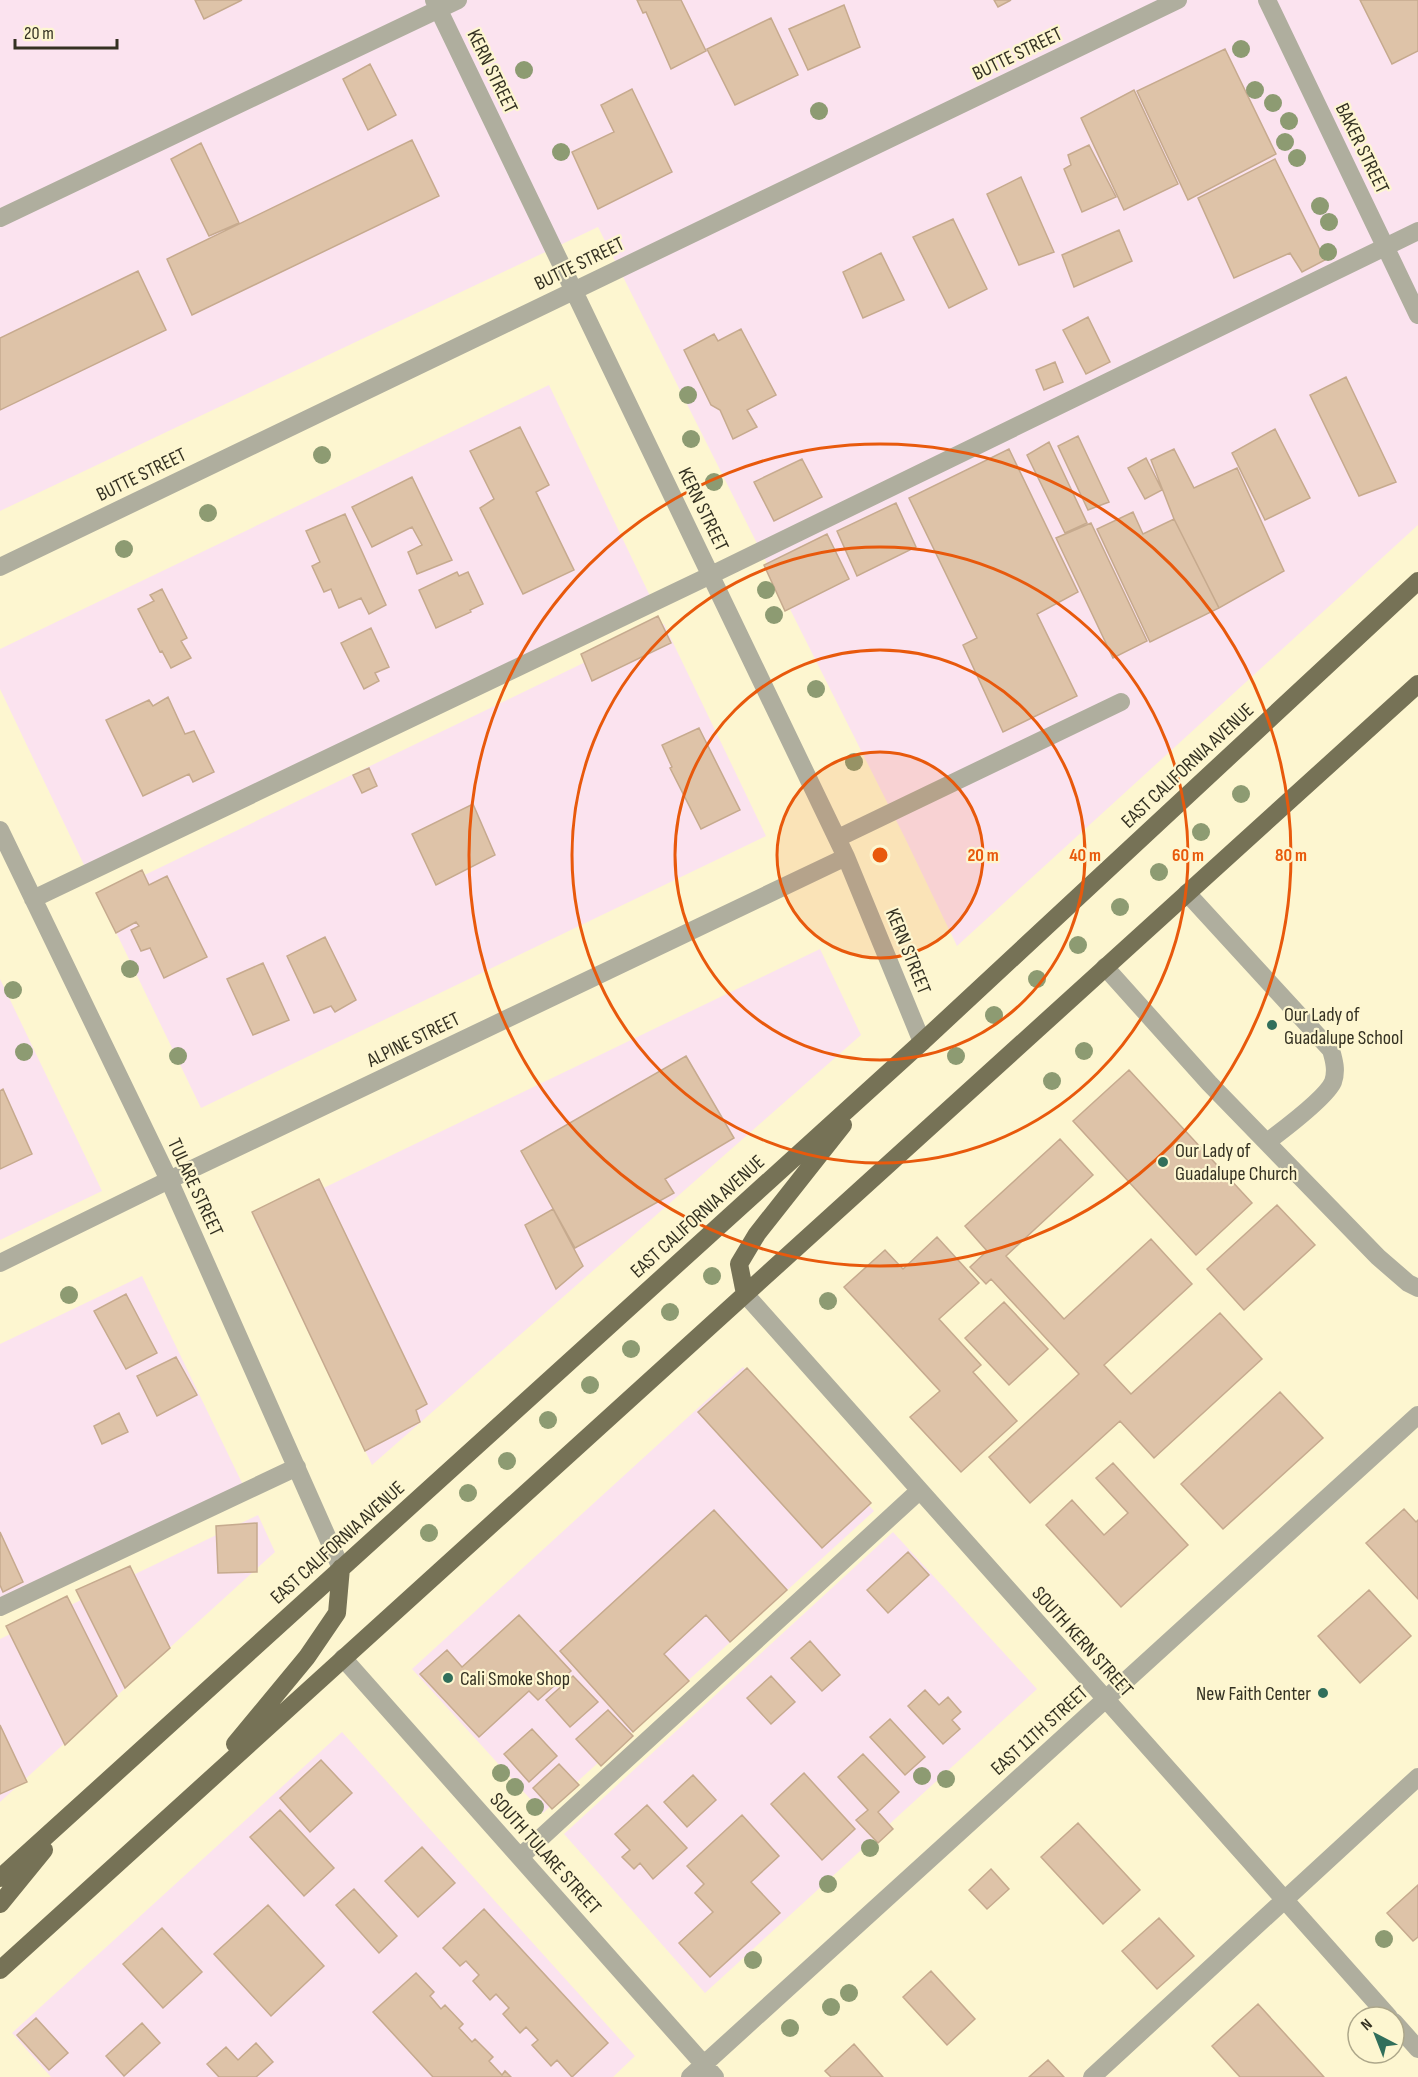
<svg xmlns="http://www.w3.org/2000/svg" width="1418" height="2077" font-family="'Sofia Sans Condensed',sans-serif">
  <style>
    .industrial { fill: #fbe3ef }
    .building { fill: #dec3a8; stroke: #c6aa8e; stroke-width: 1.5 }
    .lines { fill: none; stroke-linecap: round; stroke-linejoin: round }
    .minor { stroke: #afae9e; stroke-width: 18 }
    .major { stroke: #767256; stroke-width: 18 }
    .tree { fill: #8d9b72 }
    .ring { fill: none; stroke: #e8590c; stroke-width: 3 }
    .poi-dot { fill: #316f5b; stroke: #fdf6d0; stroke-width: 2 }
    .labels { text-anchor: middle; stroke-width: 4.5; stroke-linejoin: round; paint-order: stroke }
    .street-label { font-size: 20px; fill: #343122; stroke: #fdf6d0 }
    .poi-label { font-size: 20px; fill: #343122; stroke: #fdf6d0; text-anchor: start }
    .centre { fill: #e8590c; stroke: #fdf6d0; stroke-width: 3 }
    .ring-label { font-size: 18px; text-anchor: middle; font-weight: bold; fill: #e8590c; stroke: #fdf6d0; stroke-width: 4.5; stroke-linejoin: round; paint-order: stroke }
  </style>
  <rect width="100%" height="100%" fill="#fdf6d0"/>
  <path class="industrial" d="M 0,0 L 1418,0 L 1418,525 L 957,946 L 905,838 L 598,227 L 0,511 Z
    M 549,385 L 650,596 L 86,869 L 0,689 L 0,649 Z
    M 664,624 L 766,836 L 201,1108 L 99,897 Z
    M 820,949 L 861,1035 L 372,1465 L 255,1221 Z
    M 0,979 L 102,1191 L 0,1240 Z
    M 142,1276 L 244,1487 L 0,1604 L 0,1344 Z
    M 743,1367 L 874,1511 L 543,1813 L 412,1669 Z
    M 258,1515 L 275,1552 L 0,1802 L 0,1639 Z
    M 893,1532 L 1037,1689 L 705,1993 L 564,1834 Z
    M 342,1732 L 635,2056 L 613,2077 L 51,2077 L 12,2033 Z"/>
  <path class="building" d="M 195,0 L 242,0 L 204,19 Z
    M 637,0 L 681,0 L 706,51 L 671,69 L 646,12 L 643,13 Z
    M 994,0 L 1011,0 L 998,7 Z
    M 1360,0 L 1418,0 L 1418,51 L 1392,64 Z
    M 844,5 L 860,47 L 808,70 L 789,29 Z
    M 771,18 L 798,75 L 735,105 L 707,49 Z
    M 1225,49 L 1276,154 L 1188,200 L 1137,91 Z
    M 370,64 L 396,115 L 368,130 L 343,79 Z
    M 632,89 L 672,172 L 598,209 L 572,152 L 614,132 L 601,105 Z
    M 1134,90 L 1178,184 L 1124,210 L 1081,118 Z
    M 412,140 L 439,196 L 192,315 L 167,259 Z
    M 201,143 L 239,223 L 209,236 L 171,159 Z
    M 1089,145 L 1116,197 L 1082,212 L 1064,169 L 1071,165 L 1068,155 Z
    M 1275,159 L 1325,260 L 1302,272 L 1290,253 L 1234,278 L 1198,198 Z
    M 1021,177 L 1054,252 L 1019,265 L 987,194 Z
    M 953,219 L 987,289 L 949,308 L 913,237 Z
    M 1119,230 L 1132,261 L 1074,287 L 1062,255 Z
    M 881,253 L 904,300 L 863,318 L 843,272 Z
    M 138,271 L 166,330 L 0,410 L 0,338 Z
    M 1088,317 L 1110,362 L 1086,374 L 1063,330 Z
    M 741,329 L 776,395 L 747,410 L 757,427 L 733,439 L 720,410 L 711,405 L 684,350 L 714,334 L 718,341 Z
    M 1055,362 L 1063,382 L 1044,390 L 1036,370 Z
    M 1346,377 L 1396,482 L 1359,496 L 1310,395 Z
    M 520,427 L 549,485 L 536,492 L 574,570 L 523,594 L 480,508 L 494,499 L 470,451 Z
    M 1275,429 L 1310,498 L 1265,520 L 1232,453 Z
    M 1078,436 L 1109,502 L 1088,510 L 1058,446 Z
    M 1049,442 L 1087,523 L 1065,533 L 1027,455 Z
    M 1009,449 L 1078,592 L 1037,614 L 1077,696 L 1003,732 L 963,645 L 977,638 L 909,498 Z
    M 1174,449 L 1194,488 L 1237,468 L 1284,571 L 1219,608 L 1174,519 L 1151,460 Z
    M 1146,458 L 1162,490 L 1145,499 L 1128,468 Z
    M 802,459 L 822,497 L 774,521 L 754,482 Z
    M 412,477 L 452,560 L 417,574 L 408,552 L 422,545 L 412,527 L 372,547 L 352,507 Z
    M 896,503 L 916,547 L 857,576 L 837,531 Z
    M 1133,512 L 1143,534 L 1174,519 L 1219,608 L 1150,642 L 1097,529 Z
    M 345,514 L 386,605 L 369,614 L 361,598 L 339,608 L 331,589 L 324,592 L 312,566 L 320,562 L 306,531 Z
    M 1091,523 L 1147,641 L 1113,658 L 1056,538 Z
    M 827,534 L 849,579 L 785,611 L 764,565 Z
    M 457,572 L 459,576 L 468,572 L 483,604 L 470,610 L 471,612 L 436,628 L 419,590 Z
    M 162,589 L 187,638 L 181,641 L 191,658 L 171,668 L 162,651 L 160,652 L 138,609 L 154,601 L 150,595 Z
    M 658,616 L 671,643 L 592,681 L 581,654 Z
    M 371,628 L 389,667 L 375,673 L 379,681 L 364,689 L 341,643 Z
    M 168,697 L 185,734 L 194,731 L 214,772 L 193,782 L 189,774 L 143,796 L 106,720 L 149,700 L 153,706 Z
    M 699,728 L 740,810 L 701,829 L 670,768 L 672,767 L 662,745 Z
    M 369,768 L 377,786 L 362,793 L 353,775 Z
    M 473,804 L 495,855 L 436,885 L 412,834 Z
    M 142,870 L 149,885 L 167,876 L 207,957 L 164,978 L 150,948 L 141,951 L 131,930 L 139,926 L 136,922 L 116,933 L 96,893 Z
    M 325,937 L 356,1000 L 335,1012 L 331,1006 L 314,1013 L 287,956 Z
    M 263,963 L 289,1020 L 253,1035 L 227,979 Z
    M 686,1056 L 734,1138 L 665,1179 L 674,1193 L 575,1248 L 521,1151 Z
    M 1129,1070 L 1252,1203 L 1196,1255 L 1073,1121 Z
    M 3,1089 L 32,1154 L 0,1169 L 0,1091 Z
    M 1060,1139 L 1093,1175 L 1006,1256 L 1064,1319 L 1151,1239 L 1192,1284 L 1104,1365 L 1131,1394 L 1220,1313 L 1262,1359 L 1154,1458 L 1120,1421 L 1030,1503 L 989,1457 L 1079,1374 L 991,1279 L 986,1284 L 970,1267 L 987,1251 L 965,1226 Z
    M 319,1179 L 427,1404 L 416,1410 L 420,1422 L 365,1451 L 252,1212 Z
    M 1277,1205 L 1315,1245 L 1244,1310 L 1207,1269 Z
    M 553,1209 L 583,1266 L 556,1289 L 525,1225 Z
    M 937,1237 L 979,1283 L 939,1319 L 981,1365 L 973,1372 L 1017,1421 L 961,1472 L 910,1417 L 940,1391 L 844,1287 L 885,1250 L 903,1269 Z
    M 126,1294 L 157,1353 L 126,1369 L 94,1311 Z
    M 1004,1302 L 1048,1349 L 1009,1385 L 965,1338 Z
    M 176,1357 L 197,1395 L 157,1416 L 137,1376 Z
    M 747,1368 L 871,1503 L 822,1548 L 698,1412 Z
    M 1280,1392 L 1323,1438 L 1223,1529 L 1181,1484 Z
    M 119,1413 L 128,1432 L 102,1444 L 94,1426 Z
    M 1113,1463 L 1188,1545 L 1121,1607 L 1046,1525 L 1072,1500 L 1104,1535 L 1128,1513 L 1096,1478 Z
    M 1404,1509 L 1416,1522 L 1418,1520 L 1418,1599 L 1366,1543 Z
    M 714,1510 L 787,1590 L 730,1642 L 706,1615 L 664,1654 L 689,1681 L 633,1732 L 560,1651 Z
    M 257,1523 L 257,1572 L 218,1573 L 216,1526 Z
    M 0,1532 L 23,1582 L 3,1592 L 0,1585 Z
    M 908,1552 L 929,1575 L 888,1613 L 867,1590 Z
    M 130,1566 L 170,1648 L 125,1688 L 76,1590 Z
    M 1369,1590 L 1411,1636 L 1360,1683 L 1318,1636 Z
    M 67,1596 L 117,1696 L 65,1745 L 6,1626 Z
    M 519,1615 L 571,1671 L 538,1700 L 529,1691 L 479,1737 L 420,1674 L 447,1650 L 462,1667 Z
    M 810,1641 L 840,1675 L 822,1691 L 791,1658 Z
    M 573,1676 L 598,1702 L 570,1727 L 546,1700 Z
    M 771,1676 L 795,1702 L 771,1724 L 747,1698 Z
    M 925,1690 L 939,1705 L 948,1697 L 961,1712 L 952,1720 L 960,1729 L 943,1744 L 908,1706 Z
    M 608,1710 L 633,1736 L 601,1766 L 576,1739 Z
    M 890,1719 L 925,1757 L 905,1775 L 870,1737 Z
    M 0,1725 L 27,1782 L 0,1794 Z
    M 532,1729 L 557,1756 L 529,1782 L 504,1754 Z
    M 863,1754 L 899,1792 L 878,1812 L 893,1829 L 878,1843 L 856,1820 L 868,1810 L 838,1777 Z
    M 321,1760 L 352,1793 L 310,1832 L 280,1798 Z
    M 559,1764 L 579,1785 L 552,1809 L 533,1788 Z
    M 804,1773 L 855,1829 L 822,1860 L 771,1804 Z
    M 693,1775 L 716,1800 L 687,1827 L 664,1802 Z
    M 647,1805 L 687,1848 L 653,1879 L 640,1863 L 634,1869 L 622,1857 L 630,1850 L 615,1834 Z
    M 280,1810 L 334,1868 L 304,1896 L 250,1837 Z
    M 742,1815 L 779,1856 L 751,1882 L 780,1913 L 710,1977 L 679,1943 L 713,1912 L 695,1893 L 704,1884 L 687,1866 Z
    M 1078,1823 L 1140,1890 L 1103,1924 L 1041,1857 Z
    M 422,1847 L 455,1883 L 418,1917 L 385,1881 Z
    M 991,1869 L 1009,1889 L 987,1909 L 969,1890 Z
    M 1418,1885 L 1418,1937 L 1413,1941 L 1387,1913 Z
    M 354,1889 L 397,1936 L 379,1953 L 336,1905 Z
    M 268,1905 L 324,1966 L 271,2016 L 214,1954 Z
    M 484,1909 L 608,2043 L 572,2077 L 557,2060 L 551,2066 L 532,2045 L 538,2040 L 526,2027 L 520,2033 L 503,2014 L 509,2008 L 496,1994 L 490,2000 L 473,1981 L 479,1975 L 466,1961 L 460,1966 L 443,1948 Z
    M 1159,1918 L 1194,1956 L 1157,1989 L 1122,1951 Z
    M 162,1928 L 202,1972 L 163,2008 L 123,1964 Z
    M 931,1971 L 975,2019 L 947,2045 L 903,1997 Z
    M 416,1973 L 434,1992 L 430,1996 L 441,2009 L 445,2005 L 463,2024 L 459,2028 L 472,2042 L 475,2039 L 493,2057 L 489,2061 L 502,2075 L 505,2071 L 511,2077 L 433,2077 L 373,2012 Z
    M 1258,2004 L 1324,2077 L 1240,2077 L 1212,2046 Z
    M 36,2018 L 68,2053 L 49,2070 L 17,2035 Z
    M 142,2023 L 160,2043 L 124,2076 L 106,2056 Z
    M 256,2043 L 273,2062 L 256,2077 L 219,2077 L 207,2064 L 226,2047 L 238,2060 Z
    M 854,2044 L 883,2077 L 831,2077 L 825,2071 Z
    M 1048,2060 L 1064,2077 L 1029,2077 Z"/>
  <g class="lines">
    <path class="minor" d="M 434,0 L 846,857 L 922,1042
      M 1267,0 L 1418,315
      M 0,218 L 458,0
      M 0,567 L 1178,0
      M 0,830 L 169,1180 L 341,1568
      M 838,838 L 1121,702
      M 1187,893 L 1331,1050 C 1334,1060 1337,1071 1333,1082 C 1326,1098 1283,1130 1267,1142
      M 33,899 L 711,575 L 1418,231
      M 1105,967 L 1209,1083 L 1378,1257 L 1408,1283 L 1418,1288
      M 0,1263 L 169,1180 L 846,857
      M 745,1294 L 1389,2017
      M 0,1607 L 297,1467
      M 343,1658 L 715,2077
      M 520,1857 L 919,1491
      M 1394,2022 L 1418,2049
      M 690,2077 L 1418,1415
      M 1092,2077 L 1418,1777"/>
    <path class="major" d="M 745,1294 L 739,1264 L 757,1234 L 843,1125
      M 235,1744 L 307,1657 L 337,1613 L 341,1568
      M 0,1878 L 922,1042 L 1418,581
      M 0,1904 L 44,1850
      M 0,1970 L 1418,684"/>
  </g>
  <g class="tree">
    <circle cx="1241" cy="49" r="9"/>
    <circle cx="524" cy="70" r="9"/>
    <circle cx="1255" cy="90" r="9"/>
    <circle cx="1273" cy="103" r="9"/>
    <circle cx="819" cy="111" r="9"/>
    <circle cx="1289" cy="121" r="9"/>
    <circle cx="1285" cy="142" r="9"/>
    <circle cx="561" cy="152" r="9"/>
    <circle cx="1297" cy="158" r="9"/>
    <circle cx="1320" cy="206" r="9"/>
    <circle cx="1329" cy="222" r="9"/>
    <circle cx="1328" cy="252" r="9"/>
    <circle cx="688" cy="395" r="9"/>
    <circle cx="691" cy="439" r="9"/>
    <circle cx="322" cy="455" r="9"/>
    <circle cx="714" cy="482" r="9"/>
    <circle cx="208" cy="513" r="9"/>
    <circle cx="124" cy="549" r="9"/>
    <circle cx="766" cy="590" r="9"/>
    <circle cx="774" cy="615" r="9"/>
    <circle cx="816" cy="689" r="9"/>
    <circle cx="854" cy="762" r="9"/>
    <circle cx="1241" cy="794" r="9"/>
    <circle cx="1201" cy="832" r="9"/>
    <circle cx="1159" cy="872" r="9"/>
    <circle cx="1120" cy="907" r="9"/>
    <circle cx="1078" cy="945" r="9"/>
    <circle cx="130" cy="969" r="9"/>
    <circle cx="1037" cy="979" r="9"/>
    <circle cx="13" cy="990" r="9"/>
    <circle cx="994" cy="1015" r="9"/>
    <circle cx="1084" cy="1051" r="9"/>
    <circle cx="24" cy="1052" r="9"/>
    <circle cx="178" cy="1056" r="9"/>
    <circle cx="956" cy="1056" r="9"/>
    <circle cx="1052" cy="1081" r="9"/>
    <circle cx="712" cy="1276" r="9"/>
    <circle cx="69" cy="1295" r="9"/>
    <circle cx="828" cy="1301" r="9"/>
    <circle cx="670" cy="1312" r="9"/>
    <circle cx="631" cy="1349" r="9"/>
    <circle cx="590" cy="1385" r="9"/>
    <circle cx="548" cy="1420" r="9"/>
    <circle cx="507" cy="1461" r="9"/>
    <circle cx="468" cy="1493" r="9"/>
    <circle cx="429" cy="1533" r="9"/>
    <circle cx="501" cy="1773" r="9"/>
    <circle cx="922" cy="1776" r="9"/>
    <circle cx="946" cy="1779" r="9"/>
    <circle cx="515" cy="1787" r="9"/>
    <circle cx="535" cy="1807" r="9"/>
    <circle cx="870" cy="1848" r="9"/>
    <circle cx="828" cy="1884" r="9"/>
    <circle cx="1384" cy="1939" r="9"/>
    <circle cx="753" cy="1960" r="9"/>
    <circle cx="849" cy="1993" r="9"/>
    <circle cx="831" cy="2007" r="9"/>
    <circle cx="790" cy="2028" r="9"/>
  </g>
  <circle cx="880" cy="855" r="103" fill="#e8590c" fill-opacity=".12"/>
  <g class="ring">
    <circle cx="880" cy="855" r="103"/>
    <circle cx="880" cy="855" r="205"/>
    <circle cx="880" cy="855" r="308"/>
    <circle cx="880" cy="855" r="411"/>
  </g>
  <g class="poi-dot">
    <circle cx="1272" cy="1025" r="6"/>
    <circle cx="1163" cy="1162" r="6"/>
    <circle cx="448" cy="1678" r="6"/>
    <circle cx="1323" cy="1693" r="6"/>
  </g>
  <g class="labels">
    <g class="street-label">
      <text transform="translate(1017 53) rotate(-26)" y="7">BUTTE STREET</text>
      <text transform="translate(493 71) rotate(64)" y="7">KERN STREET</text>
      <text transform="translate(1363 148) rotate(64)" y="7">BAKER STREET</text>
      <text transform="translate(579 263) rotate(-26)" y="7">BUTTE STREET</text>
      <text transform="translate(141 474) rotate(-26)" y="7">BUTTE STREET</text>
      <text transform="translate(704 509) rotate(64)" y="7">KERN STREET</text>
      <text transform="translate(1187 765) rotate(-43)" y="7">EAST CALIFORNIA AVENUE</text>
      <text transform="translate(909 951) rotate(68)" y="7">KERN STREET</text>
      <text transform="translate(413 1039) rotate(-26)" y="7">ALPINE STREET</text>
      <text transform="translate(196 1187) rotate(65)" y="7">TULARE STREET</text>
      <text transform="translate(697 1216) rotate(-42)" y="7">EAST CALIFORNIA AVENUE</text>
      <text transform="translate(337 1542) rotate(-42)" y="7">EAST CALIFORNIA AVENUE</text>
      <text transform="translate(1083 1641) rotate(48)" y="7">SOUTH KERN STREET</text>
      <text transform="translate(1039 1730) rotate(-42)" y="7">EAST 11TH STREET</text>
      <text transform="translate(546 1853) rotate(48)" y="7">SOUTH TULARE STREET</text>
    </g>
    <g class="poi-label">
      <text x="1284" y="1021">Our Lady of<tspan x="1284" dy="23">Guadalupe School</tspan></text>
      <text x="1175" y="1157">Our Lady of<tspan x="1175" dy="23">Guadalupe Church</tspan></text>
      <text x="460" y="1685">Cali Smoke Shop</text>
      <text x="1311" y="1700" text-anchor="end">New Faith Center</text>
    </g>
  </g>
  <circle cx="880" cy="855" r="9" class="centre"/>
  <g class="ring-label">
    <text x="983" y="861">20 m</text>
    <text x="1085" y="861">40 m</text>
    <text x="1188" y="861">60 m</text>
    <text x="1291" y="861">80 m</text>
  </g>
  <g transform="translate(1376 2035) rotate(318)"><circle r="28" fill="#fdf6d0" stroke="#ada78a" stroke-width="1.5"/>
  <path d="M0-4.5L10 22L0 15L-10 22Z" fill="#316f5b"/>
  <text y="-9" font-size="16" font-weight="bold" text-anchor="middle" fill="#343122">N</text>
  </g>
  <path d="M15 39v9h102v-9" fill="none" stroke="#343122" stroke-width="3"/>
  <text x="24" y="39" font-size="18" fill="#343122" stroke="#fdf6d0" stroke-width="4.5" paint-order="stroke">20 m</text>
</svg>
